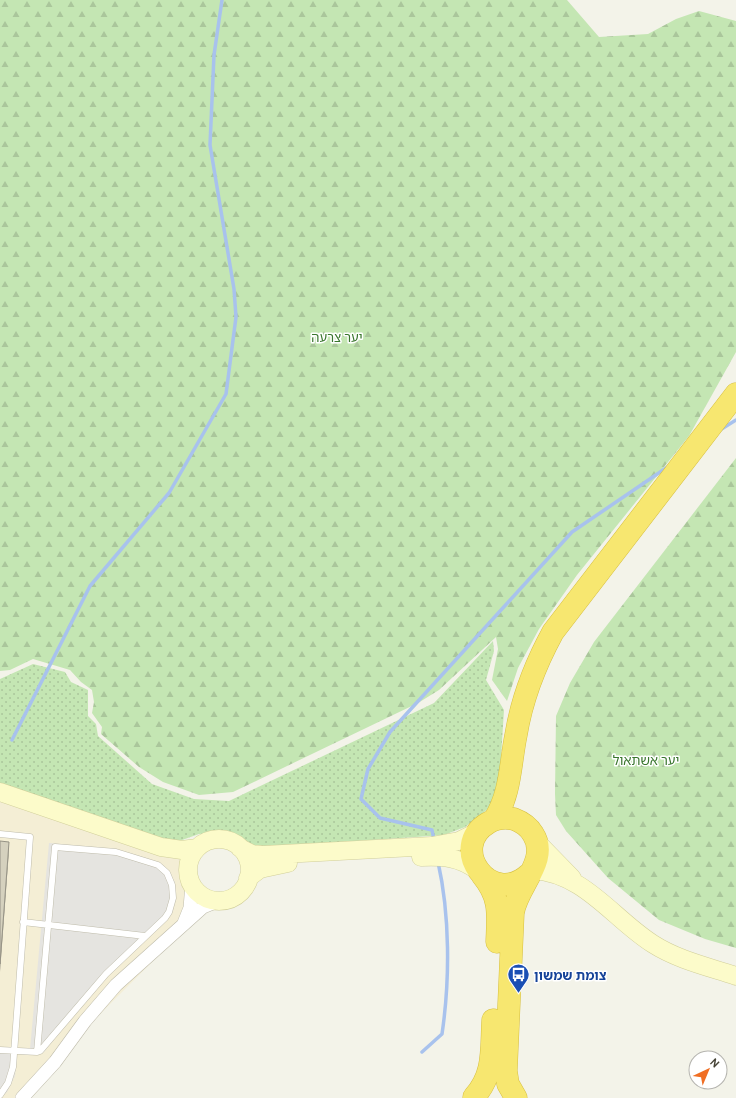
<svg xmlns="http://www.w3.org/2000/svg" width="736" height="1098" font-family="Overpass,'Noto Sans Hebrew',sans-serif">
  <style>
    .commercial { fill: #f4eed5 }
    .grass { fill: url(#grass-dots) }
    .forest { fill: url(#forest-firs) }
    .parking { fill: #e5e4e0 }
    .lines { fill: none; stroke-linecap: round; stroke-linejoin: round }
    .stream { stroke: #a8c2ed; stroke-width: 3.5 }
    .lane-casing { stroke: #bfbcab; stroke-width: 7 }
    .street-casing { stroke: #bfbcab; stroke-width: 14 }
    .secondary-casing { stroke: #d1cf9a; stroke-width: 19 }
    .highway-casing { stroke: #d6bf40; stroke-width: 23 }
    .lane { stroke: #fff; stroke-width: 6 }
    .street { stroke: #fff; stroke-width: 13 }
    .secondary { stroke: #fcfbca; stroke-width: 18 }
    .highway { stroke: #f7e770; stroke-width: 22 }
    .shaded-wall { fill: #959285 }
    .building { fill: #d5d1be; stroke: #959285 }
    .labels { text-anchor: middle; stroke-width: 3; stroke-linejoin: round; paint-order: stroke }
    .park-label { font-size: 13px; fill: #39762d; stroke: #fff }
    .transit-label { font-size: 13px; font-weight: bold; fill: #164399; stroke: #fff; text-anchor: start }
  </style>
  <defs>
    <pattern id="grass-dots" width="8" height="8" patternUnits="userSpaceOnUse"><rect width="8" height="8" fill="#c4e6b3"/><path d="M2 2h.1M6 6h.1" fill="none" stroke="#aac69b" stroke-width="1.8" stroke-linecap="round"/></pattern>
    <pattern id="forest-firs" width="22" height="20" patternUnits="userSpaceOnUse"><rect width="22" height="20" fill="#c4e6b3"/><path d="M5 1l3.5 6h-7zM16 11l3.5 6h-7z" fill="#aac69b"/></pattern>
  </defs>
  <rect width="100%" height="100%" fill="#f3f3e9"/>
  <path class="commercial" d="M 0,786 L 160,842 L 183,859 L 194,873 L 198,901 L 184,930 L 91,1023 L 57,1069 L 31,1098 L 0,1098 Z"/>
  <path class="grass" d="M 493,641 L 494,651 L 486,680 L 504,710 L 499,789 L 494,803 L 482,814 L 465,827 L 444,835 L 257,848 L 241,838 L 222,832 L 199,834 L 168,845 L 0,784 L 0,679 L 33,664 L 65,672 L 71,682 L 88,690 L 88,716 L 96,724 L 98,736 L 152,784 L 194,799 L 229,801 L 434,703 Z"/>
  <path class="forest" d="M 0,0 L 567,0 L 599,37 L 648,34 L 676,19 L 699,11 L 736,21 L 736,352 L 689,436 L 577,575 L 539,629 L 518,668 L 507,701 L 492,680 L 498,649 L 496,637 L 439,690 L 418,703 L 233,792 L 199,795 L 163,782 L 139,767 L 101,734 L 102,727 L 92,713 L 94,702 L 92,690 L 81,682 L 70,670 L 33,659 L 10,670 L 0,671 Z
    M 736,458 L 736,948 L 705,939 L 659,920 L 608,878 L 566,831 L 556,815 L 555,794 L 556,716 L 570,683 L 594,642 Z"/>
  <path class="parking" d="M 49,843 L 116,849 L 152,860 L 166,869 L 175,882 L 175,901 L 173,911 L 164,922 L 144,939 L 92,992 L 44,1052 L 37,1055 L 17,1054 L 15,1076 L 7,1092 L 0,1098 L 0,1048 L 30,1049 Z"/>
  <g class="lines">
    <path class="stream" d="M 720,430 L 736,420
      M 12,740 L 90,586 L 169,493 L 226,394 L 236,317 L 234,289 L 210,145 L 214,55 L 222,0
      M 434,840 L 432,830 L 380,818 L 361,799 L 368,769 L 390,732 L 572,532 L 669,466
      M 422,1052 L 442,1034 C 450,980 450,915 438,862"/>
    <defs>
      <path id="lane" d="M 0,834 L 30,837 L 13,1067 L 8,1083 L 0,1095
        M 23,922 L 145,936
        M 0,1050 L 37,1052 L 40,1051 L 106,974 L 165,918 L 169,912 L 173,898 L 172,885 L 167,873 L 158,865 L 116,852 L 55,847 L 37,1052"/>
      <path id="street" d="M 184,923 L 190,908 L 192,884
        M 22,1098 L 55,1062 L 85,1021 L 116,985 L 203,907 L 220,900"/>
      <path id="secondary" d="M 0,792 L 161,847 L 182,850 L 197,848
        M188 870a31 31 0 1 1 62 0a31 31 0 1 1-62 0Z
        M 536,841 L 572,878
        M 240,848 L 252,854 L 264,855 L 432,846 L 459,841 L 477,832
        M 421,857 C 443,856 460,857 478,871
        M 532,870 C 585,873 612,918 653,944 C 678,960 709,967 736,976
        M 248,878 L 260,869 L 288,863"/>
      <path id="highway" d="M 494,820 C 511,794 510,764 516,735 C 522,698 535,665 553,632 L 736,394
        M 482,875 C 501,898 498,914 497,942
        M 474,1097 C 495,1074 491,1049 493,1020
        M 516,1098 L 508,1084 L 506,1071 L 513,913 C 517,886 550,860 533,834 C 529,827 522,822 514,819 C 505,817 496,818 488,823 C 447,847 491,909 529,874"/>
    </defs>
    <use href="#lane" class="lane-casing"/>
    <use href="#street" class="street-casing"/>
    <use href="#secondary" class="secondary-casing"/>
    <use href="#highway" class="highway-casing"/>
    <use href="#lane" class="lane"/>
    <use href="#street" class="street"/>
    <use href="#secondary" class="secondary"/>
    <use href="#highway" class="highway"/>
  </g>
  <path class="shaded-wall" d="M 9,842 L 9,850 L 0,972 L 0,964 Z"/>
  <path class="building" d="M 0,841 L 9,842 L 0,964 Z"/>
  <defs>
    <symbol id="bus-pin" viewBox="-11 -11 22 30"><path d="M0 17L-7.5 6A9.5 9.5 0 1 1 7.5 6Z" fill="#1a4fb4" stroke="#fff"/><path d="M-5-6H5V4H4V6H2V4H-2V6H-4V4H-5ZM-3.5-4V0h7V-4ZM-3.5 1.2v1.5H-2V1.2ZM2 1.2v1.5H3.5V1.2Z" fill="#fff"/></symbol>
  </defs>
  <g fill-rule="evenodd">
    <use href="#bus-pin" x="506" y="962" width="25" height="34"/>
  </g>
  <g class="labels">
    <g class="park-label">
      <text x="337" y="342">יער צרעה</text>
      <text x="646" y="765">יער אשתאול</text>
    </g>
    <g class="transit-label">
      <text x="534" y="980">צומת שמשון</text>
    </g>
  </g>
  <g transform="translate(708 1070) rotate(44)"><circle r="19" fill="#ffffff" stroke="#b5b4af"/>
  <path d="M0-3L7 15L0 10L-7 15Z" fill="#f06e23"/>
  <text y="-6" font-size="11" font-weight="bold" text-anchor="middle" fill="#474437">N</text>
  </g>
</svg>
